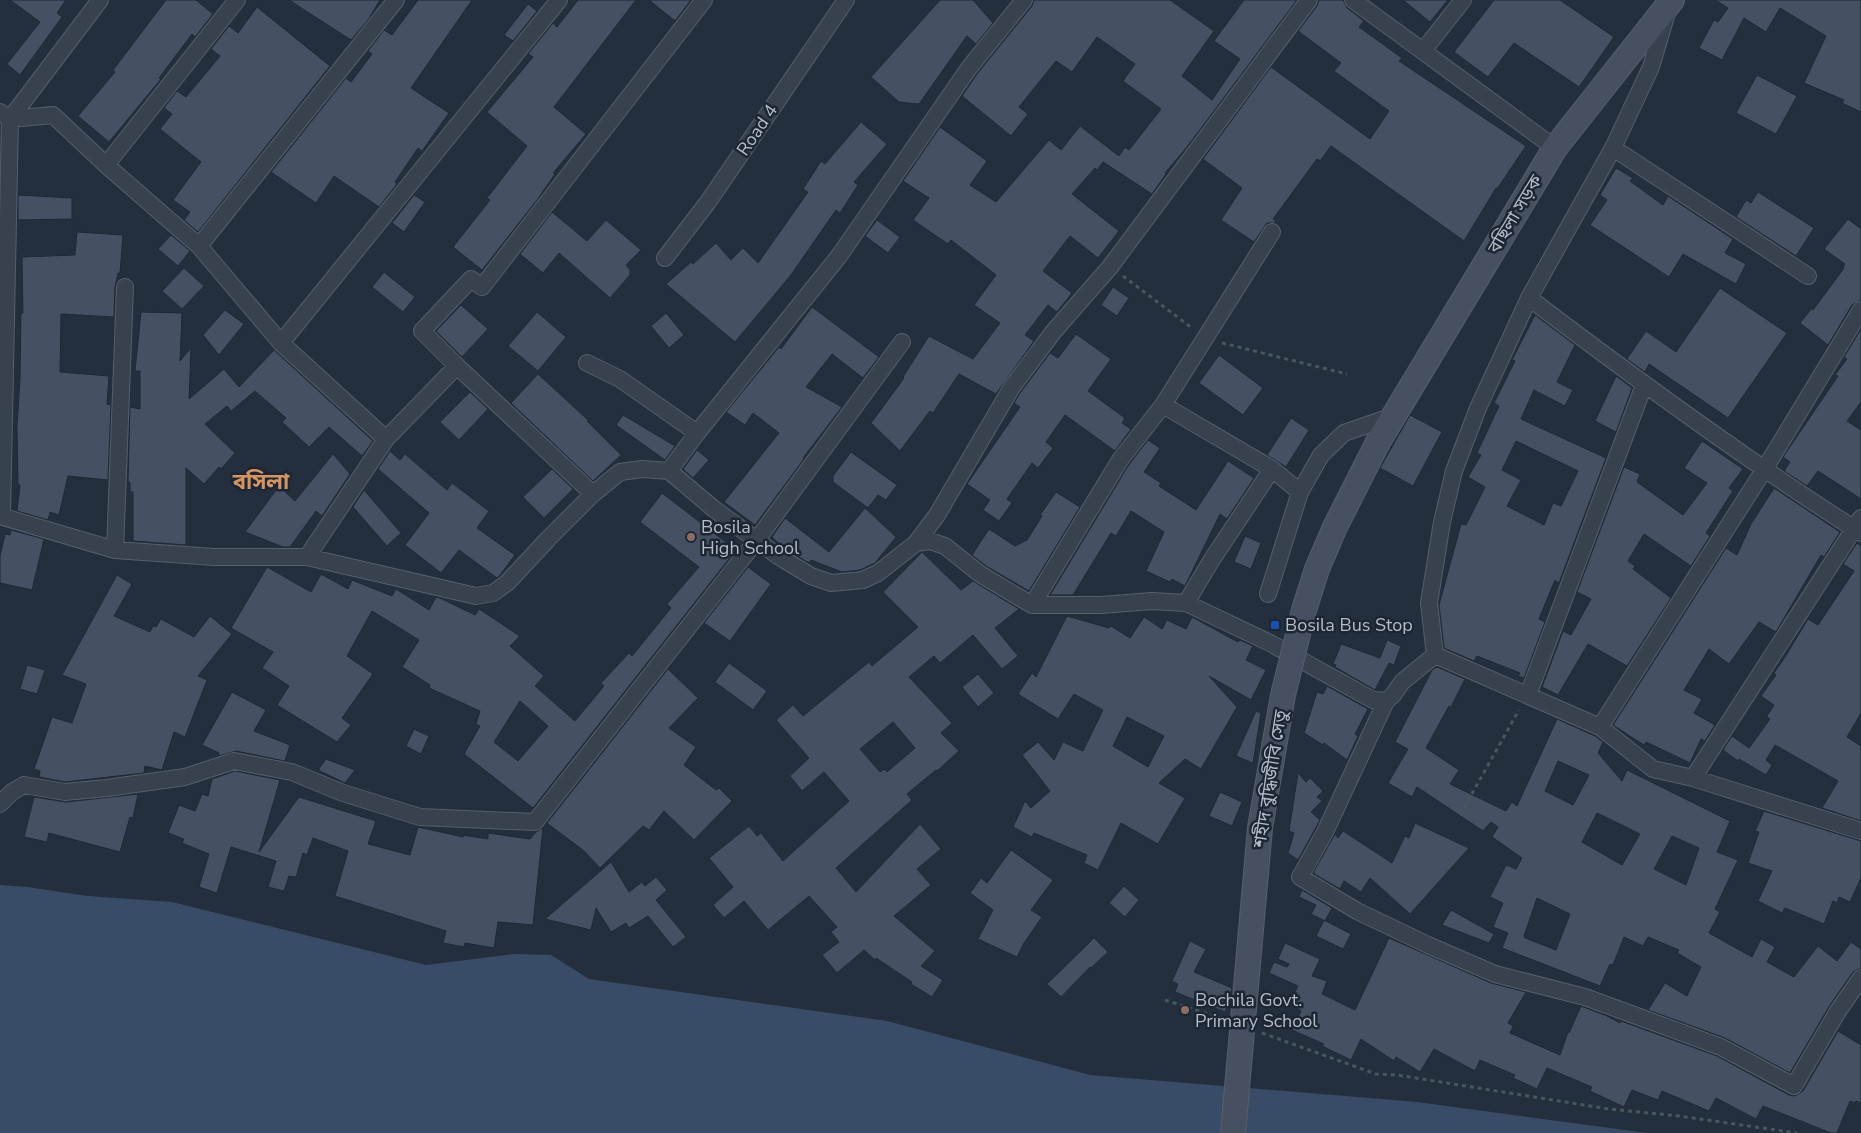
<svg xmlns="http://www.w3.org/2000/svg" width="1861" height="1133" font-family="'Nunito Sans','Noto Sans Bengali',sans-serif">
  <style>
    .water { fill: #394c67 }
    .building { fill: #455162; stroke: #1f2835; fill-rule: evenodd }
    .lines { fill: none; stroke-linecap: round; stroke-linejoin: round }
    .minor-casing { stroke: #565f6c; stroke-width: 18 }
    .secondary-casing { stroke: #565f6c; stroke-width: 26 }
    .path { stroke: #44595c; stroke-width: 3; stroke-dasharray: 4 4; stroke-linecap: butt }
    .minor { stroke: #38414e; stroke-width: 16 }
    .secondary { stroke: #465061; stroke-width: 24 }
    .secondary-bridge-casing { stroke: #565f6c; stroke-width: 26; stroke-linecap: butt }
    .secondary-bridge { stroke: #465061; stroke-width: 24 }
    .education-dot { fill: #8d6e63; stroke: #1d2633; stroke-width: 2 }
    .transit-dot { fill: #1a4fb4; stroke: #1d2633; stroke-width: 2 }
    .labels { text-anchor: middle; stroke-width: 5; stroke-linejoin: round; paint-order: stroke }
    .street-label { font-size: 18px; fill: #b4bcc9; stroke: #1d2633 }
    .poi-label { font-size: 18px; fill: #b4bcc9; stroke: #1d2633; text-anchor: start }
    .district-label { font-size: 22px; font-weight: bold; fill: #d59563; stroke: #1d2633 }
  </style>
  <rect width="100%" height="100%" fill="#242f3e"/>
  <path class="water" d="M 0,885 L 27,887 L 88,896 L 172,902 L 426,965 L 513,954 L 551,955 L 589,979 L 887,1021 L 1090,1075 L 1417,1102 L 1647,1133 L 0,1133 Z"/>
  <path class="building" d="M 10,0 L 66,0 L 57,13 L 62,17 L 20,75 L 7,64 L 40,22 Z
    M 166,0 L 196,0 L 213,14 L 195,37 L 192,34 L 159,78 L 161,79 L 109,142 L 78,116 L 115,72 L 113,70 Z
    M 289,0 L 380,0 L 368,20 L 351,40 Z
    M 418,0 L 472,0 L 411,88 L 449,113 L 422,151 L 418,148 L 395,182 L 397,184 L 379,207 L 334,176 L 316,203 L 271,172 L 346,78 L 351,82 L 372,54 L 368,51 L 384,30 L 392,35 Z
    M 578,0 L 636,0 L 554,107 L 586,134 L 553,173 L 555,174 L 537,200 L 482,270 L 453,247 L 490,200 L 487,198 L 527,146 L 487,112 L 533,57 L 528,54 L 553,23 L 557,27 Z
    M 649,0 L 691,0 L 675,21 Z
    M 940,0 L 973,0 L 993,23 L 976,44 L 967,36 L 919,104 L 899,102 L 871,77 Z
    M 1034,0 L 1170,0 L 1214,31 L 1182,76 L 1212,100 L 1240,59 L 1214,41 L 1244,0 L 1297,0 L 1187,147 L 1165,173 L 1166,174 L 1152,194 L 1103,162 L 1097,170 L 1095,168 L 1072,194 L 1119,231 L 1098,258 L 1070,236 L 1043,271 L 1072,293 L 1057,312 L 1048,305 L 1025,335 L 1034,341 L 996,394 L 959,374 L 933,413 L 930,411 L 900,451 L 871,423 L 904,378 L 903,377 L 929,336 L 973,359 L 1000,323 L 974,305 L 996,275 L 951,240 L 948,244 L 913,220 L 929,198 L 903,181 L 940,127 L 987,161 L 970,185 L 996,202 L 1049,140 L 1061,150 L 1080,126 L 1119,156 L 1125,147 L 1129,150 L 1161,109 L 1123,81 L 1135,64 L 1097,37 L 1072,72 L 1056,61 L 1019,107 L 1028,114 L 1011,136 L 962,96 L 977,74 L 1032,6 Z
    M 1319,0 L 1343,0 L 1347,8 L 1364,21 L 1359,27 L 1402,58 L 1399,61 L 1526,146 L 1497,189 L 1496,188 L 1464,241 L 1331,146 L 1320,161 L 1317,159 L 1273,219 L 1276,221 L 1275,223 L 1267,223 L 1254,242 L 1221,220 L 1242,188 L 1203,159 L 1271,67 L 1370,139 L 1389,111 L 1334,71 L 1341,63 L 1298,31 L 1317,6 Z
    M 1403,0 L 1448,0 L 1430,22 Z
    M 1494,0 L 1560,0 L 1614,37 L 1579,87 L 1514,43 L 1488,77 L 1454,52 Z
    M 1715,0 L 1861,0 L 1861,112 L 1842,103 L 1844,100 L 1804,83 L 1826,36 L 1780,8 L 1766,32 L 1744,18 L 1722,60 L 1699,48 L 1714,20 L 1718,22 L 1728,8 Z
    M 528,4 L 537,11 L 513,41 L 504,35 Z
    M 257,7 L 330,66 L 198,232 L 184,220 L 190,212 L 173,200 L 201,162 L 160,129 L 172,114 L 164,108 L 177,91 L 186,97 L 220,56 L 211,49 L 229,26 L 238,33 Z
    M 1757,75 L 1797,96 L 1776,134 L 1736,113 Z
    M 861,122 L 887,144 L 854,182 L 858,185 L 840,213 L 836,210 L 791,275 L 735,342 L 666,284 L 691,262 L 693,264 L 716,243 L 731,260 L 743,248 L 758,263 L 808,192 L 803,189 L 821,161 L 825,164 Z
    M 1616,168 L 1633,178 L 1630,181 L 1663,205 L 1668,196 L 1733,239 L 1725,253 L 1746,264 L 1736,284 L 1683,254 L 1669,277 L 1590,225 L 1607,200 L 1600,195 Z
    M 1758,192 L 1814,228 L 1796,256 L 1736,217 L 1746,200 L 1751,203 Z
    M 18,195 L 72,198 L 72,219 L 18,220 Z
    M 414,195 L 425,202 L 404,232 L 392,223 Z
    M 552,212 L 587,241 L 606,220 L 641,250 L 626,265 L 630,270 L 630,275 L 610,298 L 559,253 L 543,273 L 520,254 Z
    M 1848,219 L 1861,229 L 1861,300 L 1852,305 L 1828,345 L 1800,323 L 1812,308 L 1813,310 L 1844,268 L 1843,267 L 1845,264 L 1824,249 Z
    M 877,220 L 900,237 L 888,253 L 865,236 Z
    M 77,232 L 123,235 L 120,273 L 118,273 L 115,287 L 114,317 L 61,314 L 60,372 L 109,376 L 107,404 L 111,405 L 108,480 L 68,476 L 59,515 L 50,512 L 48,520 L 17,511 L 20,485 L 18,485 L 17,427 L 20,378 L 21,313 L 23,313 L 22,257 L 75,255 Z
    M 171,235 L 190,251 L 178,266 L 158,249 Z
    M 184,268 L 204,286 L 182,309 L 162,291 Z
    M 384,272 L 415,297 L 403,312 L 372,287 Z
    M 1113,287 L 1129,298 L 1117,316 L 1101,305 Z
    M 1720,288 L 1787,333 L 1728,418 L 1649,364 L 1645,372 L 1627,359 L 1646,331 L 1676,352 Z
    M 461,305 L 488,329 L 462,357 L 436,331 Z
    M 812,307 L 879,357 L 863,378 L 832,354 L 806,387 L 842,407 L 803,458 L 804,459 L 755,525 L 724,502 L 779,433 L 753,413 L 745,425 L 726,412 L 779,347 L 781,349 Z
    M 225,310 L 244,324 L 219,355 L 203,335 Z
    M 141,312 L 182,313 L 180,361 L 191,348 L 189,399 L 224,369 L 239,387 L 274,350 L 373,441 L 362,456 L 329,427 L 309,447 L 282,422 L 286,418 L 255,391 L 231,411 L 227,406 L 205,424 L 235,453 L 221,469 L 219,467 L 204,484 L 186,468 L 186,545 L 133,541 L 133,492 L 130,492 L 130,482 L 128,482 L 130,407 L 140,409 L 140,371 L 135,371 Z
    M 537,312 L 566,337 L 538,371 L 508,346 Z
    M 666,313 L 684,335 L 669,348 L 651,326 Z
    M 1535,315 L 1575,345 L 1557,382 L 1573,390 L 1565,406 L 1534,390 L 1521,419 L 1606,458 L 1559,583 L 1555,580 L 1539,619 L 1545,622 L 1524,678 L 1518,676 L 1520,673 L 1477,656 L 1474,661 L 1444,648 L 1439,605 L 1461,524 L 1466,525 L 1485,487 L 1468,477 L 1481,455 L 1477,453 L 1499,406 L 1494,403 L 1515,361 L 1512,360 ZM 1516,441 L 1578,471 L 1561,506 L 1553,503 L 1544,525 L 1507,506 L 1521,480 L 1502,470 Z
    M 1861,329 L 1861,402 L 1847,421 L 1861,430 L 1861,499 L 1818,471 L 1807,486 L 1784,471 L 1790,462 L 1783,457 L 1838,376 L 1835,375 L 1847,359 L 1844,357 Z
    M 1076,334 L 1111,359 L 1088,391 L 1125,418 L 1122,423 L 1131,429 L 1115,451 L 1065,415 L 1046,442 L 1053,448 L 1038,468 L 1032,463 L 1007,499 L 1012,503 L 999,521 L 983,510 L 990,500 L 967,484 L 1020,407 L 1014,403 L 1020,393 L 1050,353 L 1058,358 Z
    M 1219,355 L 1263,388 L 1243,415 L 1199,383 Z
    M 538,374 L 588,420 L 587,421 L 621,455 L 593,481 L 511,403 Z
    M 1616,376 L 1632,388 L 1616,432 L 1595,421 Z
    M 470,392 L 488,409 L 459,440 L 440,422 Z
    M 623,415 L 675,446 L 665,460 L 616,425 Z
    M 1410,415 L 1442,432 L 1413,486 L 1380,468 Z
    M 1291,418 L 1309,430 L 1286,467 L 1267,455 Z
    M 1148,440 L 1160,448 L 1144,472 L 1161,483 L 1159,486 L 1196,510 L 1228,461 L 1254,478 L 1227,519 L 1220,514 L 1185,586 L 1172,579 L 1170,582 L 1146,571 L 1164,532 L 1131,511 L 1116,536 L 1111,533 L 1073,595 L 1050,595 L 1128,466 Z
    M 1702,441 L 1743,469 L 1729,488 L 1733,491 L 1706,533 L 1710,536 L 1691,566 L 1644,534 L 1628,561 L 1635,566 L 1633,569 L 1671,598 L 1627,666 L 1588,644 L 1558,695 L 1542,687 L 1563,631 L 1571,635 L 1591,599 L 1577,592 L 1624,467 L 1640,474 L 1637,482 L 1683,515 L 1707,483 L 1684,468 Z
    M 697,450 L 709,460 L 693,478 L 683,469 Z
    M 390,451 L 400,460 L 405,454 L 447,490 L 452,483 L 489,511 L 477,528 L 515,555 L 500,575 L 497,578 L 459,550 L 441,573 L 405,545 L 429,513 L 378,469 Z
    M 851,452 L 897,485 L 886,500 L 878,495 L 868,508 L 833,482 L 833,476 Z
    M 333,454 L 350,474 L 322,516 L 316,511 L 290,547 L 283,547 L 245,532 L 279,486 L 295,501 Z
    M 552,469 L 573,489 L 544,518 L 523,497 Z
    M 1774,488 L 1840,532 L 1824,557 L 1821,555 L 1776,632 L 1759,622 L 1729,664 L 1709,649 L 1684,690 L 1702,699 L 1694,713 L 1715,725 L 1705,741 L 1701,739 L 1690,763 L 1646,742 L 1644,745 L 1613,725 L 1726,548 L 1737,555 L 1751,524 Z
    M 364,490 L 401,533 L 387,546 L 353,507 Z
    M 1056,492 L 1080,507 L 1029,591 L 986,566 L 972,555 L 989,529 L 1015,546 L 1027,540 L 1042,516 L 1040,515 Z
    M 662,493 L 736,550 L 533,808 L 464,754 L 480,726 L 476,724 L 480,711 L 429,688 L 430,685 L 402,667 L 419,640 L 372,611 L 347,656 L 373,674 L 342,718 L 351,725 L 337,742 L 277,705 L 289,686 L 262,668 L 273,652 L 231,628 L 267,567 L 311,592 L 321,574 L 348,589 L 352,580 L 392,596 L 396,589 L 429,610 L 436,597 L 440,598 L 475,615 L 479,609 L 520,636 L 510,646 L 544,676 L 535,686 L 575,721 L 604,686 L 601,683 L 629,653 L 632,656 L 671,608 L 667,604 L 699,567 L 640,522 ZM 520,701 L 548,726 L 518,761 L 494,742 Z
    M 865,508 L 896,537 L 875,563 L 860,570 L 842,572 L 811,560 L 809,563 L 784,548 L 772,537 L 785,518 L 829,552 Z
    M 11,530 L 44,539 L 32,590 L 0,583 L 0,556 L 5,534 L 10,535 Z
    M 1245,536 L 1261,543 L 1251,569 L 1234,562 Z
    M 1857,543 L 1861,546 L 1861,713 L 1847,737 L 1861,746 L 1861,821 L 1822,808 L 1838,781 L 1775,745 L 1766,760 L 1772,765 L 1766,775 L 1739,759 L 1738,761 L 1723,750 L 1732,736 L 1749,748 L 1770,719 L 1767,716 L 1774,705 L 1761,696 L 1776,675 L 1774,673 L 1785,657 L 1808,619 L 1818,625 L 1854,571 L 1843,564 Z
    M 922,552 L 961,590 L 973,581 L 1019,609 L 995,628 L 1018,656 L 1002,669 L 973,635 L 940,663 L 934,656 L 909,677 L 952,723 L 941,733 L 959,751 L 937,771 L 936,770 L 907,794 L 912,800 L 836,868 L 856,892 L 920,824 L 941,849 L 917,869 L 931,885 L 894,916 L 935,951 L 921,966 L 943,980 L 932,997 L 911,984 L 912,982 L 876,958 L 875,960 L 864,950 L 837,973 L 822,955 L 839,942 L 831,932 L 837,927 L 809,896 L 768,930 L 744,901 L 724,918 L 713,905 L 733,887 L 709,858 L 749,826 L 757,836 L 761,833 L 783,861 L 849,801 L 824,772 L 802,791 L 790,776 L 809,758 L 776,720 L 793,705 L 803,716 L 869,662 L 872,666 L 918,627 L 883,592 ZM 893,722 L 915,748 L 887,772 L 885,769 L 880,772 L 860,749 Z
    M 748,567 L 771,584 L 730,641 L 704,623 Z
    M 117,575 L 132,584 L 114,616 L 150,632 L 153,626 L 156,627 L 161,619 L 194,637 L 210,616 L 232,634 L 198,676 L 207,680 L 185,737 L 174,732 L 162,770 L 145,766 L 144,773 L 65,782 L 39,777 L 40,771 L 34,769 L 52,717 L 72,723 L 86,684 L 62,675 Z
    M 1067,616 L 1109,628 L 1111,626 L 1130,638 L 1144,617 L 1162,629 L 1167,620 L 1186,629 L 1192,617 L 1238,642 L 1240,640 L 1253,646 L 1246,660 L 1266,670 L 1251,700 L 1209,676 L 1237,707 L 1201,769 L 1185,759 L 1159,783 L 1185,798 L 1158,844 L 1121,823 L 1098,870 L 1084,863 L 1087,855 L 1034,833 L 1032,837 L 1013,827 L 1025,801 L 1031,808 L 1050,791 L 1022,755 L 1038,742 L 1054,760 L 1063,742 L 1083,751 L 1103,710 L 1074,694 L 1058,719 L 1018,694 L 1032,673 L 1036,677 ZM 1127,717 L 1164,736 L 1148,767 L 1113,746 Z
    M 1387,640 L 1401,646 L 1394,665 L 1389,663 L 1375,690 L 1335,667 L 1336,665 L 1333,664 L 1341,644 L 1380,658 Z
    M 729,663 L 767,691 L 753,710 L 715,682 Z
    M 27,665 L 45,670 L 37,694 L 20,689 Z
    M 1437,667 L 1465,679 L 1451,707 L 1449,706 L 1426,748 L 1459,770 L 1450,784 L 1506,811 L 1512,802 L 1517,806 L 1557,719 L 1595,736 L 1603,742 L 1598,753 L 1622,781 L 1627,770 L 1730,821 L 1717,852 L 1738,860 L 1715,909 L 1720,912 L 1709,933 L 1752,957 L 1761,939 L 1775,947 L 1767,962 L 1794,977 L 1818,946 L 1837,961 L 1851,942 L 1861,949 L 1861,968 L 1853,972 L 1830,1005 L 1790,1073 L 1725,1038 L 1648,1010 L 1665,983 L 1687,996 L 1701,967 L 1677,953 L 1679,950 L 1648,937 L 1643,946 L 1624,937 L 1613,965 L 1610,964 L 1600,986 L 1502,948 L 1508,933 L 1493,927 L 1503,903 L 1490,897 L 1506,865 L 1516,869 L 1522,858 L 1492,837 L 1498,827 L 1491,822 L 1483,831 L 1417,787 L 1412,797 L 1388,783 L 1408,749 L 1395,742 L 1432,670 ZM 1558,761 L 1589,775 L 1573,805 L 1545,791 ZM 1597,813 L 1640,834 L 1622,865 L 1582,842 ZM 1672,836 L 1699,848 L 1686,885 L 1654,869 ZM 1537,898 L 1570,914 L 1556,950 L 1525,938 L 1524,936 Z
    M 668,669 L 698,698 L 669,728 L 696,747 L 684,765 L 716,790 L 719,788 L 732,801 L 694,840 L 664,811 L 649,830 L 643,826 L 600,868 L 584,851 L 547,823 Z
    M 978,674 L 994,693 L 978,707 L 962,687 Z
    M 1327,686 L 1368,709 L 1355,734 L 1358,736 L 1347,760 L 1324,743 L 1323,745 L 1304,733 L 1317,692 L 1323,694 Z
    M 232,692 L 266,710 L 254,731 L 290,745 L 285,761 L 236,751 L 219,756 L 219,753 L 202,745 Z
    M 1256,711 L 1261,713 L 1253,763 L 1236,756 Z
    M 414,729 L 429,736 L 421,754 L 406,746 Z
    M 326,759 L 355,770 L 345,783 L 318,770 Z
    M 235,771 L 280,780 L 259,852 L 299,797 L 376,821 L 368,844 L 410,855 L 418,827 L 463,837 L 463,835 L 488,839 L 488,833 L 530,839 L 536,832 L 543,828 L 533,925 L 498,922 L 494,948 L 465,943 L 464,947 L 443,943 L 446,931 L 335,896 L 348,851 L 313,838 L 307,855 L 303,853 L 296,877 L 289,876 L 284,891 L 268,887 L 276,861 L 231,847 L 217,893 L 199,887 L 209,854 L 182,843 L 184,839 L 168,833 L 179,805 L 195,811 L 202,794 L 208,796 L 212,779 Z
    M 1298,773 L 1306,782 L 1310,778 L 1323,791 L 1317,797 L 1322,801 L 1311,812 L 1320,820 L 1298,860 L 1288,853 L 1294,833 L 1289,831 Z
    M 1220,792 L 1242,802 L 1232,826 L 1209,816 Z
    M 138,794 L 133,818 L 130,817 L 120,852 L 49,833 L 47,842 L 24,837 L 34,797 L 66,802 Z
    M 1764,811 L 1861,841 L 1861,878 L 1850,902 L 1839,897 L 1837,903 L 1833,901 L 1824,924 L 1785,908 L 1782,913 L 1758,901 L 1772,871 L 1748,863 L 1759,832 L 1755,831 Z
    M 1415,823 L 1469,848 L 1410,914 L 1370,878 L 1361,892 L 1344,881 L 1340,889 L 1313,873 L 1335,834 L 1338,838 L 1343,831 L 1392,863 L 1405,836 L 1409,838 Z
    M 1011,850 L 1053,880 L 1031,910 L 1042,917 L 1024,943 L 1017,957 L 978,939 L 993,910 L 970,893 L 981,878 L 987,883 Z
    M 611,862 L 629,892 L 642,882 L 645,886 L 656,877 L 667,890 L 656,900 L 686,937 L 673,947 L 648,916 L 629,928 L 626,923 L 611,932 L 596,908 L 591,930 L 545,919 Z
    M 1124,886 L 1139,900 L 1125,917 L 1109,903 Z
    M 1302,890 L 1332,908 L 1325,921 L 1311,914 L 1316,905 L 1299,897 Z
    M 1451,910 L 1494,934 L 1489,943 L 1442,925 Z
    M 1324,920 L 1351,934 L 1343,949 L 1316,936 Z
    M 1094,938 L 1108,952 L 1091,968 L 1090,967 L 1061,997 L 1047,984 Z
    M 1389,938 L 1491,983 L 1526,992 L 1508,1023 L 1513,1026 L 1510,1033 L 1560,1055 L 1568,1032 L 1569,1033 L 1581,1006 L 1607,1016 L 1620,1023 L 1621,1021 L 1717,1056 L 1789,1095 L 1795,1096 L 1803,1091 L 1838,1031 L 1861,1045 L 1861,1103 L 1856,1101 L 1855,1103 L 1850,1101 L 1837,1133 L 1831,1133 L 1763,1106 L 1756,1119 L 1716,1098 L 1709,1111 L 1662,1091 L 1658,1100 L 1632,1090 L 1624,1107 L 1590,1091 L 1592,1087 L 1547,1068 L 1537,1089 L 1513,1078 L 1515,1075 L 1480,1060 L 1475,1071 L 1434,1049 L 1420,1072 L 1396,1057 L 1394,1061 L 1361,1039 L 1351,1060 L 1322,1046 L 1324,1044 L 1292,1030 L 1301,1011 L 1289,1004 L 1298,986 L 1269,973 L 1274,962 L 1287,967 L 1289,964 L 1278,959 L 1285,943 L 1320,959 L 1312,976 L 1327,981 L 1322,994 L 1355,1010 Z
    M 1190,941 L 1206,949 L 1194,972 L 1232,988 L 1230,1005 L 1228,1004 L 1225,1012 L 1175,992 L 1178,984 L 1172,981 Z"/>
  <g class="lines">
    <defs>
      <path id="minor" d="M 1353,0 L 1555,148
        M 1423,51 L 1463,0
        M 0,112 L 10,119 L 53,115 L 106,165 L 199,246 L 281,343 L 386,439
        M 1613,148 L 1808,276
        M 106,165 L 237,0
        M 199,246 L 396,0
        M 665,258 L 708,202 L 846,0
        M 1529,298 C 1637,380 1746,460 1861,533
        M 281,343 L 559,0
        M 587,363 L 620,379 L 697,433
        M 457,366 L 422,331 L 471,279 L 482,287 L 704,0
        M 1163,405 L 1272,469 L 1300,492 L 1268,594
        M 669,471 L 697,433 L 839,256 L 969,68 L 1024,0
        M 1300,492 L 1321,455 L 1344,433 L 1393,416
        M 0,516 L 115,550 L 214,557 L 307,557 L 476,596 L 493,593 L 507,583 L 548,539 L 593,494 L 620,472 L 642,469 L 669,471 L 714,509 L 778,556 L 811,576 L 831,583 L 863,580 L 878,573 L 916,543 L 930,541 L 945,546 L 980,574 L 1032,605 L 1101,605 L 1152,601 L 1186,603 L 1272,644 L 1373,700 L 1386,701 L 1393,695 L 1402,682 L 1435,655 L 1429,603 L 1442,522 L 1454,471 L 1478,408 L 1529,298 L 1613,148 L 1651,67 L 1667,13
        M 2,516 L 10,119 L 100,0
        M 916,543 L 937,515 L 1012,387 L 1054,331 L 1110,267 L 1309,0
        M 115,550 L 125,287
        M 307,557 L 386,439 L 457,366 L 593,494
        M 1186,603 L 1211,561 L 1272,469
        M 1032,605 L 1120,460 L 1163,405 L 1272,232
        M 1435,655 L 1600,727 L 1653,769 L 1693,778 L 1861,831
        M 1528,695 L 1644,385
        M 1386,701 L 1325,832 L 1300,877 L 1357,911 L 1428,945 L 1495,974 L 1585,997 L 1721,1047 L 1794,1086 L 1838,1011 L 1861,978
        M 1600,727 L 1764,470 L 1861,310
        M 1693,778 L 1861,518
        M 0,804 L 12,792 L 24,785 L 65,792 L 107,788 L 185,777 L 234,761 L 292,772 L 343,793 L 420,817 L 535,822 L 756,541 L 902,342"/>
      <path id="secondary" d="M 1378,442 L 1555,148 L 1672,0"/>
    </defs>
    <use href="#minor" class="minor-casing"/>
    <use href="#secondary" class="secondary-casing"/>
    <path class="path" d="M 1123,276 L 1192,328
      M 1222,343 L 1347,374
      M 1460,815 L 1519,710
      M 1165,1000 L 1223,1019
      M 1262,1033 L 1376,1074 L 1397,1075 L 1609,1109 L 1679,1116 L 1797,1133"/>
    <use href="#minor" class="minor"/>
    <use href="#secondary" class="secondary"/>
    <defs>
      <path id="secondary-bridge" d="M 1233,1133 L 1260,828 L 1283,695 L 1304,610 L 1317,569 L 1335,527 L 1378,442"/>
    </defs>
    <use href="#secondary-bridge" class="secondary-bridge-casing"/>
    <use href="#secondary-bridge" class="secondary-bridge"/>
  </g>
  <g class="education-dot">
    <circle cx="691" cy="537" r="5"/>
    <circle cx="1185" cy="1010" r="5"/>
  </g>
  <rect class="transit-dot" x="1270" y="620" width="10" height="10" rx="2.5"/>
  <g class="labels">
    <g class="street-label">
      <text transform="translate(757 130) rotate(-56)" y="6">Road 4</text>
      <text transform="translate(1515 214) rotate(-59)" y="6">বছিলা সড়ক</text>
      <text transform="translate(1270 779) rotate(-81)" y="6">শহীদ বুদ্ধিজীবি সেতু</text>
    </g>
    <g class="poi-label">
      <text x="701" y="533">Bosila<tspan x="701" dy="21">High School</tspan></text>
      <text x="1285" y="631">Bosila Bus Stop</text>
      <text x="1195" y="1006">Bochila Govt.<tspan x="1195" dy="21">Primary School</tspan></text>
    </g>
    <g class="district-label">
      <text x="261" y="489">বসিলা</text>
    </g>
  </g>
</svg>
